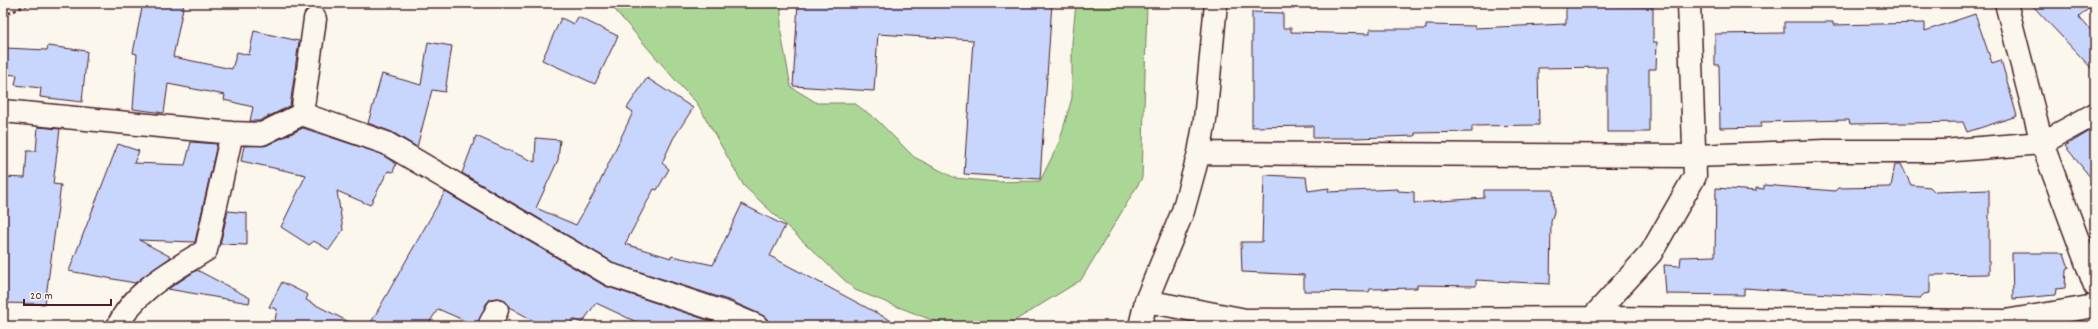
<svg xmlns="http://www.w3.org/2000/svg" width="2098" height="329" font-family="Dekko,sans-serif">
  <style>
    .green { fill: #abd796; stroke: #7a7b60 }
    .building { fill: #c8d6fd; stroke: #4a1f2b }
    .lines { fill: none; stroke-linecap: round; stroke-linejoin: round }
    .street-casing { stroke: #4a1f2b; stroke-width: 25 }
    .secondary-casing { stroke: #4a1f2b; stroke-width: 25 }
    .path { stroke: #4a1f2b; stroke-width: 2.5; stroke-dasharray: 3 3; stroke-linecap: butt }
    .street { stroke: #fbf7ec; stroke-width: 22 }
    .secondary { stroke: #fbf7ec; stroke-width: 22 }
  </style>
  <rect width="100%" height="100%" fill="#fbf7ec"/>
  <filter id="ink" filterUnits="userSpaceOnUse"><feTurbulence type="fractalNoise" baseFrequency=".025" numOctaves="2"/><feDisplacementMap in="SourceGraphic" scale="8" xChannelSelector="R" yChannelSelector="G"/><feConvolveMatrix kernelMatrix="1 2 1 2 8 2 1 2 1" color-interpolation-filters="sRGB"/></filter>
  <g filter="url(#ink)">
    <path class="green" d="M 609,3 L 781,3 L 781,33 L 791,87 L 817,103 L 854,103 L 876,119 L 914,157 L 955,178 L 997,182 L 1040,181 L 1059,143 L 1072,98 L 1072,43 L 1076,3 L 1147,3 L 1142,178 L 1081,280 L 1006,326 L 947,326 L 855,290 L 744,186 L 697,103 L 683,89 Z"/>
    <path class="building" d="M 143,3 L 184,3 L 173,57 L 232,69 L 237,52 L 249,55 L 254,31 L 299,41 L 290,106 L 259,121 L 250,121 L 253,107 L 224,100 L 225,95 L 168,84 L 164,113 L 133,109 L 137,54 L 133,53 Z
      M 798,3 L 1052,3 L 1040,179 L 964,174 L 973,40 L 878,34 L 874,91 L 793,86 Z
      M 2030,3 L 2095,3 L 2079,17 L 2095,35 L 2095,72 Z
      M 1566,4 L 1653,7 L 1653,42 L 1657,42 L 1656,69 L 1649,69 L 1649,132 L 1607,132 L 1607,67 L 1538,68 L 1539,125 L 1472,126 L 1472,132 L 1415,133 L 1415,136 L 1355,138 L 1313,138 L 1313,126 L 1252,127 L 1252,12 L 1283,13 L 1283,28 L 1291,28 L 1291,32 L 1370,34 L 1370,29 L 1426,29 L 1426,25 L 1475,26 L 1475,28 L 1566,24 Z
      M 1975,14 L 1992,63 L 2001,60 L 2017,116 L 1967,132 L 1963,122 L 1850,124 L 1849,120 L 1761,122 L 1761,127 L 1720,128 L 1719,65 L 1715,65 L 1715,34 L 1784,33 L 1784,22 L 1833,22 L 1833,25 L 1925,23 L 1925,31 Z
      M 578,17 L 618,36 L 595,84 L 542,60 L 561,18 L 574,24 Z
      M 428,42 L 452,46 L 445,92 L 432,90 L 417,147 L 392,132 L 368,123 L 382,74 L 421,85 Z
      M 48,46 L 87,51 L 82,102 L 40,97 L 41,88 L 15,85 L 17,75 L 3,74 L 5,48 L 47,50 Z
      M 647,78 L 693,108 L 673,139 L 662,163 L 669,169 L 657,190 L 654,189 L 625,244 L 671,258 L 672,256 L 713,265 L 742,204 L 785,226 L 770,256 L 901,326 L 769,326 L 767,319 L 762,315 L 731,301 L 616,264 L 462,173 L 476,136 L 535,162 L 536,138 L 560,140 L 558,160 L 536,208 L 576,225 L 597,188 L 633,112 L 627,108 Z
      M 38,127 L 60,129 L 53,184 L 61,185 L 45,304 L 3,303 L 3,177 L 25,178 L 27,151 L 36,151 Z
      M 303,128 L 381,154 L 396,164 L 393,172 L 388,171 L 370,205 L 337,191 L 343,230 L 329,250 L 314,241 L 309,245 L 281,227 L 306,175 L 241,161 L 244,146 L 267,145 Z
      M 2095,128 L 2095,183 L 2065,146 Z
      M 191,142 L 217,144 L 195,242 L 139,240 L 171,257 L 135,283 L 69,271 L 118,144 L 139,151 L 134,163 L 185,165 Z
      M 1895,164 L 1901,164 L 1911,185 L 1930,187 L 1935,192 L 1989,190 L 1989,274 L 1930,275 L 1930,293 L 1924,294 L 1920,298 L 1829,294 L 1744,288 L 1744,295 L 1666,294 L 1664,265 L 1680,266 L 1681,257 L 1715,256 L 1716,188 L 1756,191 L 1756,188 L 1764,189 L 1764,185 L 1835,191 L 1838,188 L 1891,187 Z
      M 1264,175 L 1306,177 L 1308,191 L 1329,188 L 1328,192 L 1398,189 L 1398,191 L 1414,192 L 1414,203 L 1484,198 L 1484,190 L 1553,190 L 1554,212 L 1551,221 L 1550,284 L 1476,280 L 1476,286 L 1417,285 L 1417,288 L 1370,289 L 1369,292 L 1304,291 L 1304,275 L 1242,272 L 1241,242 L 1262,242 Z
      M 445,192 L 605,286 L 725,326 L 645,326 L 596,303 L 582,323 L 573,319 L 570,326 L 543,326 L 509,307 L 503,299 L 497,298 L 490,299 L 486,304 L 477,326 L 438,309 L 427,326 L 369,326 Z
      M 228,211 L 247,213 L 247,245 L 220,244 Z
      M 2012,253 L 2064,253 L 2069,268 L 2066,270 L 2065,288 L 2056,289 L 2055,295 L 2013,299 Z
      M 197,270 L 250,298 L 249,303 L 168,289 Z
      M 282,282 L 308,295 L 306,300 L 357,326 L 274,326 L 277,309 L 269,307 Z"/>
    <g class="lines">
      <defs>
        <path id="street" d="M 2006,3 L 2042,143 L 2095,286
          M 3,111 L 232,133 L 262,134 L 302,114 L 386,143 L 611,275 L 726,313 L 757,326
          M 302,114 L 315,19
          M 1146,301 L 1246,320 L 1592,318 L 2005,321 L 2095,306
          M 1592,318 L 1651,253 L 1695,176 L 1689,3
          M 118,326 C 134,290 174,270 206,250 L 232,133
          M 489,326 L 497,310"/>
        <path id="secondary" d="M 1199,153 L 1695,156 L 1825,151 L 1943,151 L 2042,143 L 2095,114
          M 1140,326 L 1146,301 L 1183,211 L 1199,153 L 1205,120 L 1216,3"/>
      </defs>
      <use href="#street" class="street-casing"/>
      <use href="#secondary" class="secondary-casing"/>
      <path class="path" d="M 3,16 L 31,3"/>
      <use href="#street" class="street"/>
      <use href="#secondary" class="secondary"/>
    </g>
  </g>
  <rect width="2098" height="329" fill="none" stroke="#fbf7ec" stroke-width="16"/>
  <rect x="8" y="8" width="2082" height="313" fill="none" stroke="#4a1f2b" stroke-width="1.5" filter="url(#ink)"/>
  <path d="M24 299v6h87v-6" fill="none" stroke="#4a1f2b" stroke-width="2"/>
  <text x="30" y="299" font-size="12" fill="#4a1f2b" stroke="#fbf7ec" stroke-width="3" paint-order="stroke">20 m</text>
</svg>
